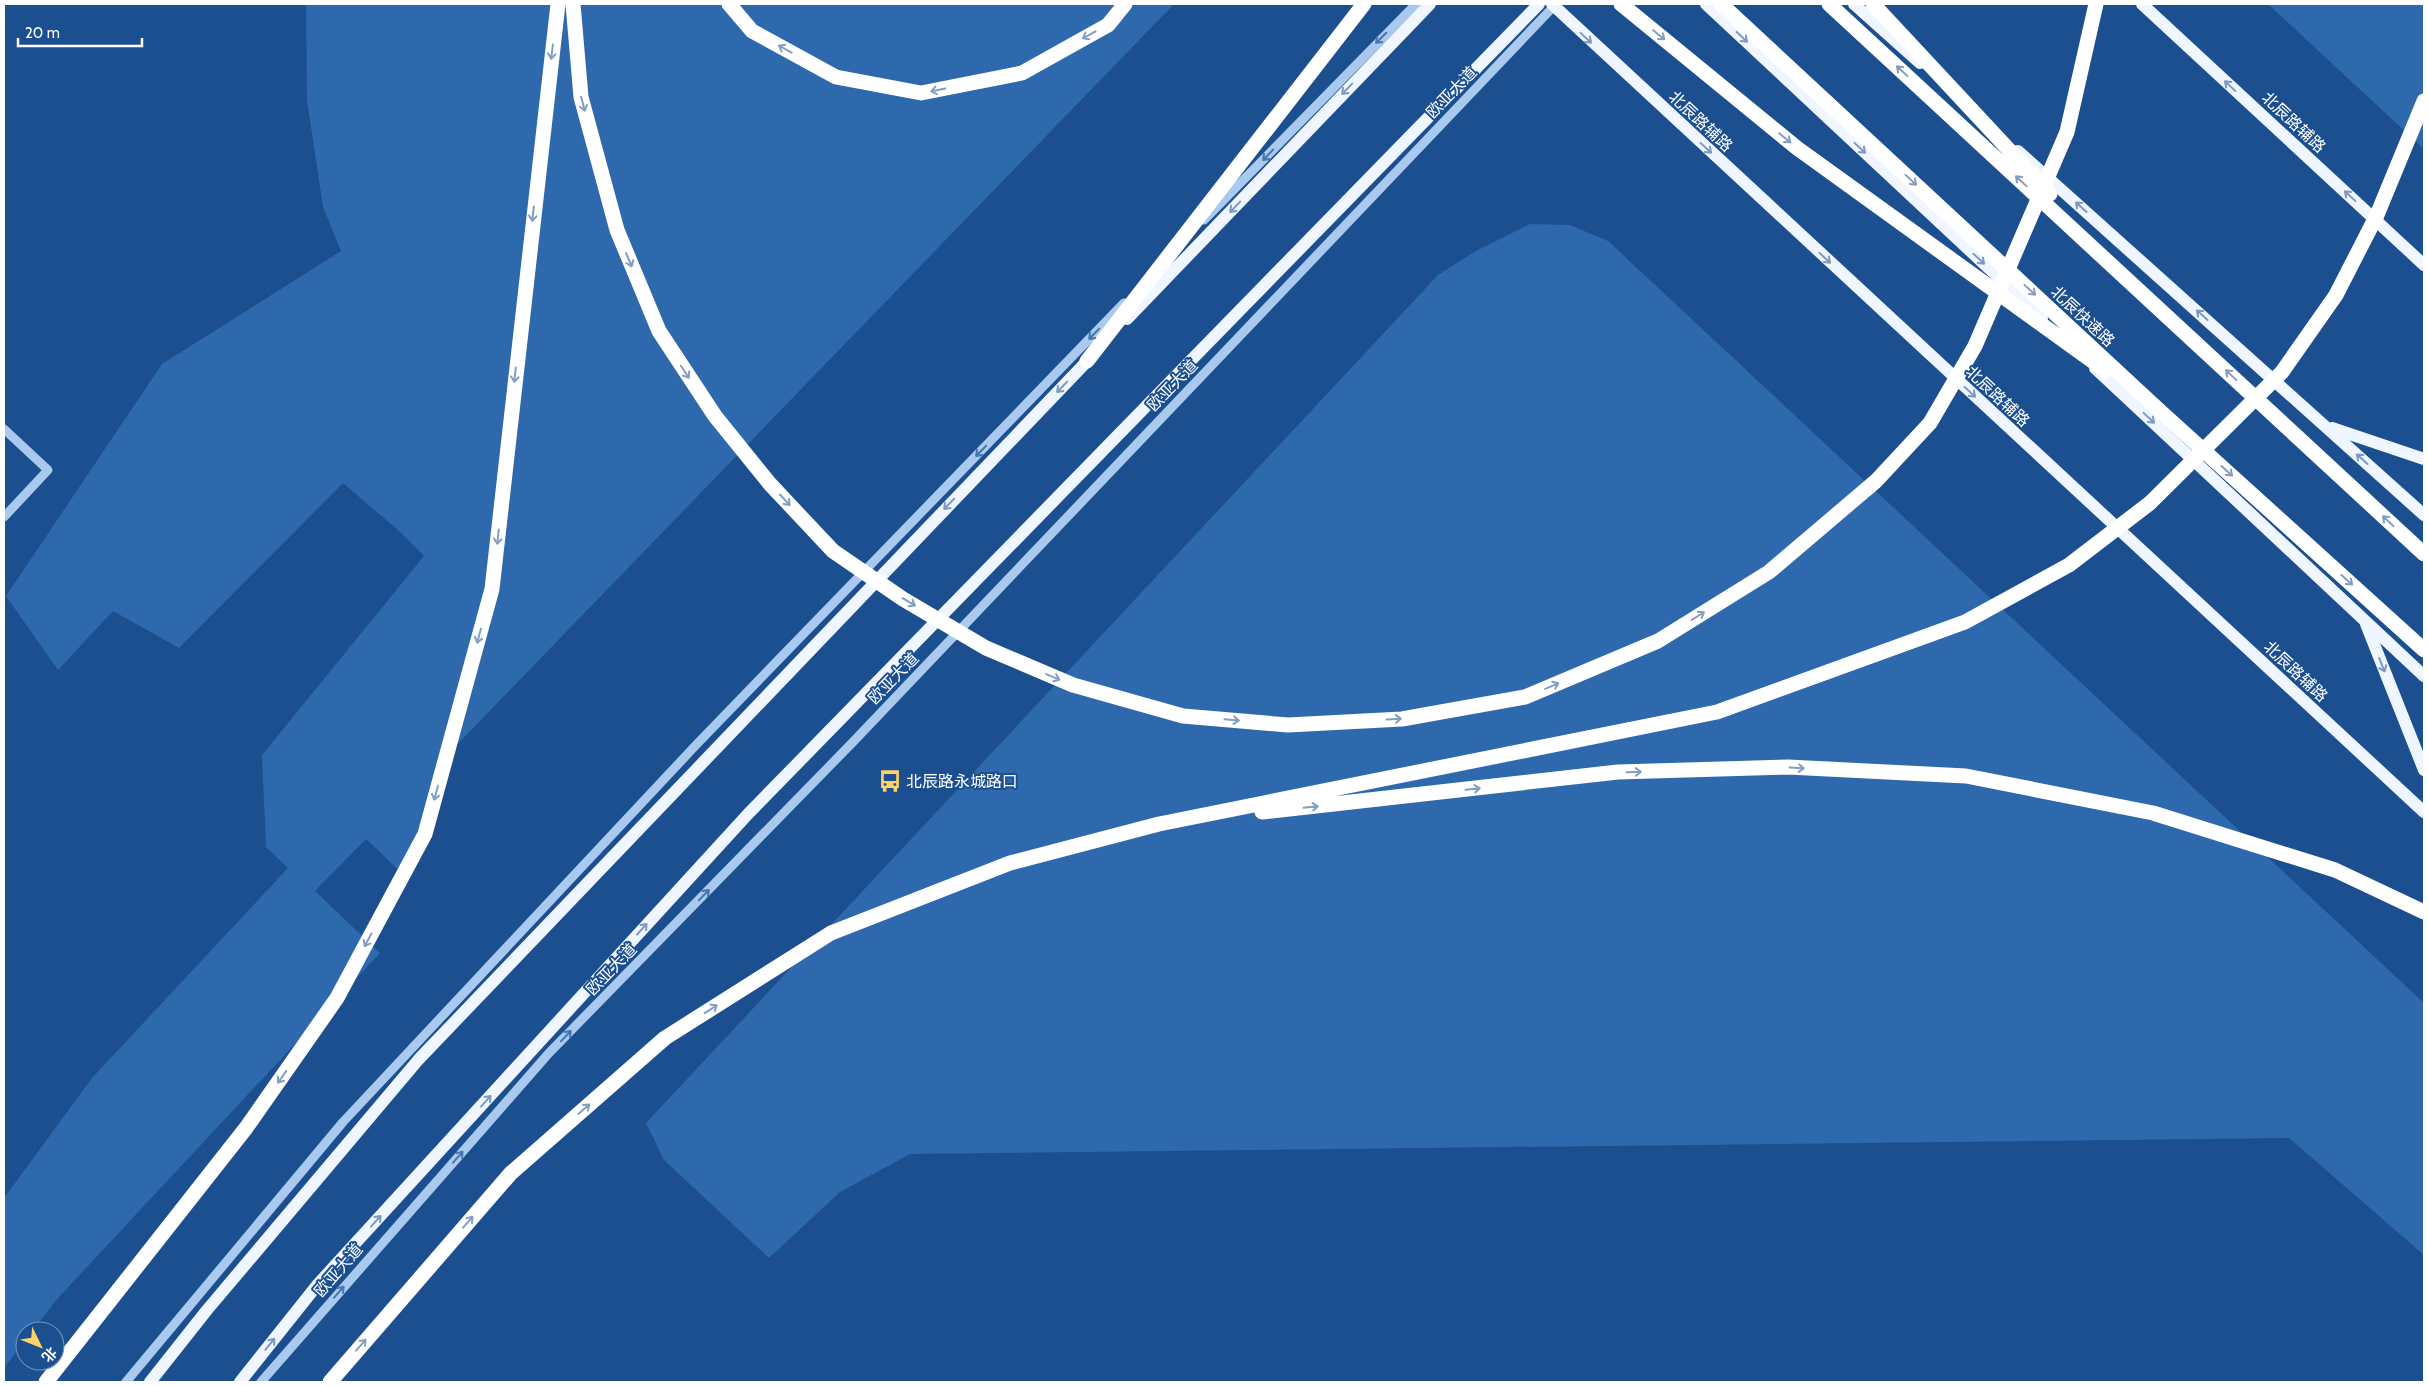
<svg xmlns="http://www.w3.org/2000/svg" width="2428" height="1386" font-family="Cabin,'Noto Sans SC',sans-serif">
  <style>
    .green { fill: #2e69ad }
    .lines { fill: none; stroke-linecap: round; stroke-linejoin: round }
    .minor { stroke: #a9c9ee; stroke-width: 9 }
    .major { stroke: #f0f6ff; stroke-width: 12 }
    .highway { stroke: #fff; stroke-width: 15 }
    .oneway { stroke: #829ec1 }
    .oneway2 { stroke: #7b9ac1 }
    .oneway3 { stroke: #4674ac }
    .labels { text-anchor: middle; stroke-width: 4; stroke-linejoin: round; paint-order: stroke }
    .street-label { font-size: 16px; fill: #fff; stroke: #1b4f8f }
    .poi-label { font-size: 16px; fill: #fff; stroke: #1b4f8f; text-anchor: start }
  </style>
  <rect width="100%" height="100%" fill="#1b4f8f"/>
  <path class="green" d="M 306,4 L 1174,4 L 446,756 L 403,874 L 366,839 L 315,891 L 380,953 L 58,1298 L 32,1331 L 25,1331 L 25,1340 L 4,1368 L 4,1198 L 92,1078 L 288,868 L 266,847 L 262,755 L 424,556 L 399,531 L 343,483 L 179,648 L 113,611 L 58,670 L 6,596 L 162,364 L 341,251 L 323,207 L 307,100 Z
    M 2268,4 L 2424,4 L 2424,149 Z
    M 1530,224 L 1570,225 L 1608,241 L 2424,1003 L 2424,1255 L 2289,1138 L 910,1154 L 840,1192 L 769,1258 L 664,1160 L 646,1123 L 1438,275 L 1474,252 Z"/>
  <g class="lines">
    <path class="minor" d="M 1204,220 L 1416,4
      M 4,429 L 48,470 L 4,517
      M 126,1382 L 343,1122 L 696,745 L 1124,303
      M 261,1382 L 549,1053 L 852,743 L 1556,4"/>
    <path class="major" d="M 1552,4 L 2424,812
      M 1706,4 L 2042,318
      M 1854,4 L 1920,63
      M 2142,4 L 2424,265
      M 2018,151 L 2424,515
      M 1127,319 L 1430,4
      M 2095,368 L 2424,676
      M 2332,428 L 2424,459
      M 2366,624 L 2424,770
      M 150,1382 L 207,1310 L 419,1059 L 1094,354
      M 240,1382 L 318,1284 L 748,814 L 1539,4"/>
    <path class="highway" d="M 573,4 L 581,97 L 617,230 L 659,331 L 715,416 L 770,484 L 833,551 L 903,599 L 986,648 L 1073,685 L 1183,716 L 1288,725 L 1402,719 L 1525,697 L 1658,641 L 1769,572 L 1876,481 L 1930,423 L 1975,346 L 2067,132 L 2096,4
      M 729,4 L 752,31 L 836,77 L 921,93 L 1022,73 L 1108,25 L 1125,4
      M 1621,4 L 1797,148 L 2106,371
      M 1721,4 L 2161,412 L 2424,650
      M 1829,4 L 2424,554
      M 1873,4 L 2050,194
      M 1087,361 L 1364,4
      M 1262,812 L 1618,772 L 1788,767 L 1966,776 L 2153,813 L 2335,870 L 2424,912
      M 46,1382 L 246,1128 L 337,998 L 425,834 L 492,589 L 558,4
      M 330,1382 L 511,1173 L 665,1038 L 831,933 L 1010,863 L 1159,824 L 1717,712 L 1965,622 L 2069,565 L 2150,503 L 2282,372 L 2336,295 L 2377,215 L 2424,101"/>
  </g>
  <defs><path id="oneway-shaft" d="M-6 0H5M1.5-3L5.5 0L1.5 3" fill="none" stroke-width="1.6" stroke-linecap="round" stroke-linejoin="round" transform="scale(1.25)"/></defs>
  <g class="oneway">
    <use href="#oneway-shaft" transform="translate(1089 35) rotate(151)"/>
    <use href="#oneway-shaft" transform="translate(1659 35) rotate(39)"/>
    <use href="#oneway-shaft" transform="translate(785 49) rotate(-151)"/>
    <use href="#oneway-shaft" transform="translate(552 52) rotate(97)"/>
    <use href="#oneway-shaft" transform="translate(1902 71) rotate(-137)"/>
    <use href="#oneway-shaft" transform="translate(938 90) rotate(169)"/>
    <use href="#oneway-shaft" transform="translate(583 104) rotate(75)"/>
    <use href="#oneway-shaft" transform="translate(1785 138) rotate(39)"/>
    <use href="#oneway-shaft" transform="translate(1911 180) rotate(43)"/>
    <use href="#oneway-shaft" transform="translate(2021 181) rotate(-137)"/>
    <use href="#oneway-shaft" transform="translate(533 214) rotate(97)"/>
    <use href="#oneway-shaft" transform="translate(629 260) rotate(67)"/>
    <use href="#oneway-shaft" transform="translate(2030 290) rotate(43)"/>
    <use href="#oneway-shaft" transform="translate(685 372) rotate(57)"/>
    <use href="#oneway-shaft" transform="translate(515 375) rotate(96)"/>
    <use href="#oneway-shaft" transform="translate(2231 375) rotate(-137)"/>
    <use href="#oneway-shaft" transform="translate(2227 471) rotate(42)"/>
    <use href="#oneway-shaft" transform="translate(785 500) rotate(47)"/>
    <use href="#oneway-shaft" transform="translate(2388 521) rotate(-137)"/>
    <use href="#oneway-shaft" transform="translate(498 537) rotate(96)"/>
    <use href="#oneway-shaft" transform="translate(2347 580) rotate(42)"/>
    <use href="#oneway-shaft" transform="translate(909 602) rotate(31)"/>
    <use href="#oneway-shaft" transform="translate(1698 616) rotate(-32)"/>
    <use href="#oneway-shaft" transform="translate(479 636) rotate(105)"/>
    <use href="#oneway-shaft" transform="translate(1053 677) rotate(23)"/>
    <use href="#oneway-shaft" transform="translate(1552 686) rotate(-23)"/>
    <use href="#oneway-shaft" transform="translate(1394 719) rotate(-3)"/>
    <use href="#oneway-shaft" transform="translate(1232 720) rotate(5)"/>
    <use href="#oneway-shaft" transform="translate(1797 768) rotate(3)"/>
    <use href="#oneway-shaft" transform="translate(1634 772) rotate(-2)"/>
    <use href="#oneway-shaft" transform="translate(1473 789) rotate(-6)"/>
    <use href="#oneway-shaft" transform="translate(436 793) rotate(105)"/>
    <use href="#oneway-shaft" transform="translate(1311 807) rotate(-6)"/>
    <use href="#oneway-shaft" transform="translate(368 940) rotate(118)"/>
    <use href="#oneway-shaft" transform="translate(711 1009) rotate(-33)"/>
    <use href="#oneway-shaft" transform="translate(282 1077) rotate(125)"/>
    <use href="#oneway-shaft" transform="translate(584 1109) rotate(-41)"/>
    <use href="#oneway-shaft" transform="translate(468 1222) rotate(-49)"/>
    <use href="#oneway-shaft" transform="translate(361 1345) rotate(-49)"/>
  </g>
  <g class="oneway2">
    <use href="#oneway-shaft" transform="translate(1742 37) rotate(43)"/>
    <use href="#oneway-shaft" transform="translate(1586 38) rotate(43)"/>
    <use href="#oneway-shaft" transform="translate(2230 86) rotate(-137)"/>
    <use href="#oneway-shaft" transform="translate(1347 89) rotate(134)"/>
    <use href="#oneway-shaft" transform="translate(1706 148) rotate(43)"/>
    <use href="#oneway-shaft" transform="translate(1860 148) rotate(43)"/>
    <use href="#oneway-shaft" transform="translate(2350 196) rotate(-137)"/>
    <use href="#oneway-shaft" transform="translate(1235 207) rotate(134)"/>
    <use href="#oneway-shaft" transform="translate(2081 207) rotate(-138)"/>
    <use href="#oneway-shaft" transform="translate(1825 258) rotate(43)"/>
    <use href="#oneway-shaft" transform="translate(1979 259) rotate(43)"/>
    <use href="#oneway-shaft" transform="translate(2202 315) rotate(-138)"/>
    <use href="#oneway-shaft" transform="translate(1062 387) rotate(134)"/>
    <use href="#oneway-shaft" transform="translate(1970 392) rotate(43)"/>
    <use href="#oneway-shaft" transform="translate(2149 418) rotate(43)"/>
    <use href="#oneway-shaft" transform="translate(2362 459) rotate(-138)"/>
    <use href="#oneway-shaft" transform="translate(949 504) rotate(134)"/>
    <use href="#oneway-shaft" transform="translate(2382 665) rotate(68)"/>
    <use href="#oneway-shaft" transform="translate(642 929) rotate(-48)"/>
    <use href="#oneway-shaft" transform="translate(486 1101) rotate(-48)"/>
    <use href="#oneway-shaft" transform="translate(376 1221) rotate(-48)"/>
    <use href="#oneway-shaft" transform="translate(270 1344) rotate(-51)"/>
  </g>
  <g class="oneway3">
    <use href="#oneway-shaft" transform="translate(1381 38) rotate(135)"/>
    <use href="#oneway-shaft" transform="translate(1268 155) rotate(134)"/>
    <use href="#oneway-shaft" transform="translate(1094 334) rotate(134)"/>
    <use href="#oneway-shaft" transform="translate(981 451) rotate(134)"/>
    <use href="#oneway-shaft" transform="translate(704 895) rotate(-46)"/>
    <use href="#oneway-shaft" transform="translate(566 1036) rotate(-46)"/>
    <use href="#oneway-shaft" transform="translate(458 1157) rotate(-49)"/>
    <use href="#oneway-shaft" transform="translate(339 1292) rotate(-49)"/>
  </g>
  <defs>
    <symbol id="bus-bare" viewBox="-9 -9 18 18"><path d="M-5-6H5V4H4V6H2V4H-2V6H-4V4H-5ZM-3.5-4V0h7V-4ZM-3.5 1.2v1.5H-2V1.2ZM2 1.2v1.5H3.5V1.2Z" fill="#ffd166" stroke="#1b4f8f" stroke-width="2.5" paint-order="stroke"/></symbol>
  </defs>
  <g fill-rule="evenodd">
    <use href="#bus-bare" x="874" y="765" width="32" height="32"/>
  </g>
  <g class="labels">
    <g class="street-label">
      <text transform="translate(1451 92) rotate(-46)" y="6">欧亚大道</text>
      <text transform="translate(1701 121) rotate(43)" y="6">北辰路辅路</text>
      <text transform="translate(2294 122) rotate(43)" y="6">北辰路辅路</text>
      <text transform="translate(2083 316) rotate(43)" y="6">北辰快速路</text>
      <text transform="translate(1172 385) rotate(-46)" y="6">欧亚大道</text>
      <text transform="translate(1998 396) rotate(43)" y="6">北辰路辅路</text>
      <text transform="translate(2296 671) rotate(43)" y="6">北辰路辅路</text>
      <text transform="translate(893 678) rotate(-46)" y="6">欧亚大道</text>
      <text transform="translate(611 969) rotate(-46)" y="6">欧亚大道</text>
      <text transform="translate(338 1270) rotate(-49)" y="6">欧亚大道</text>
    </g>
    <g class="poi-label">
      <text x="906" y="787">北辰路永城路口</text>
    </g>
  </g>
  <rect width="2428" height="1386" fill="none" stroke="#ffffff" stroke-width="10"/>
  <g transform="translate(40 1346) rotate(133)"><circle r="24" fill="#1b4f8f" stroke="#7695bc"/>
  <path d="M0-4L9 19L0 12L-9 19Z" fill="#ffd166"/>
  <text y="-8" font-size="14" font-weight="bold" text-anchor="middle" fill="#ffffff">北</text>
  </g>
  <path d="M18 38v8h124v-8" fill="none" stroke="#ffffff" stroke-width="2.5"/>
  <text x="25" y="38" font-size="15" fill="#ffffff" stroke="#1b4f8f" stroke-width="4" paint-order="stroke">20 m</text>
</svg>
